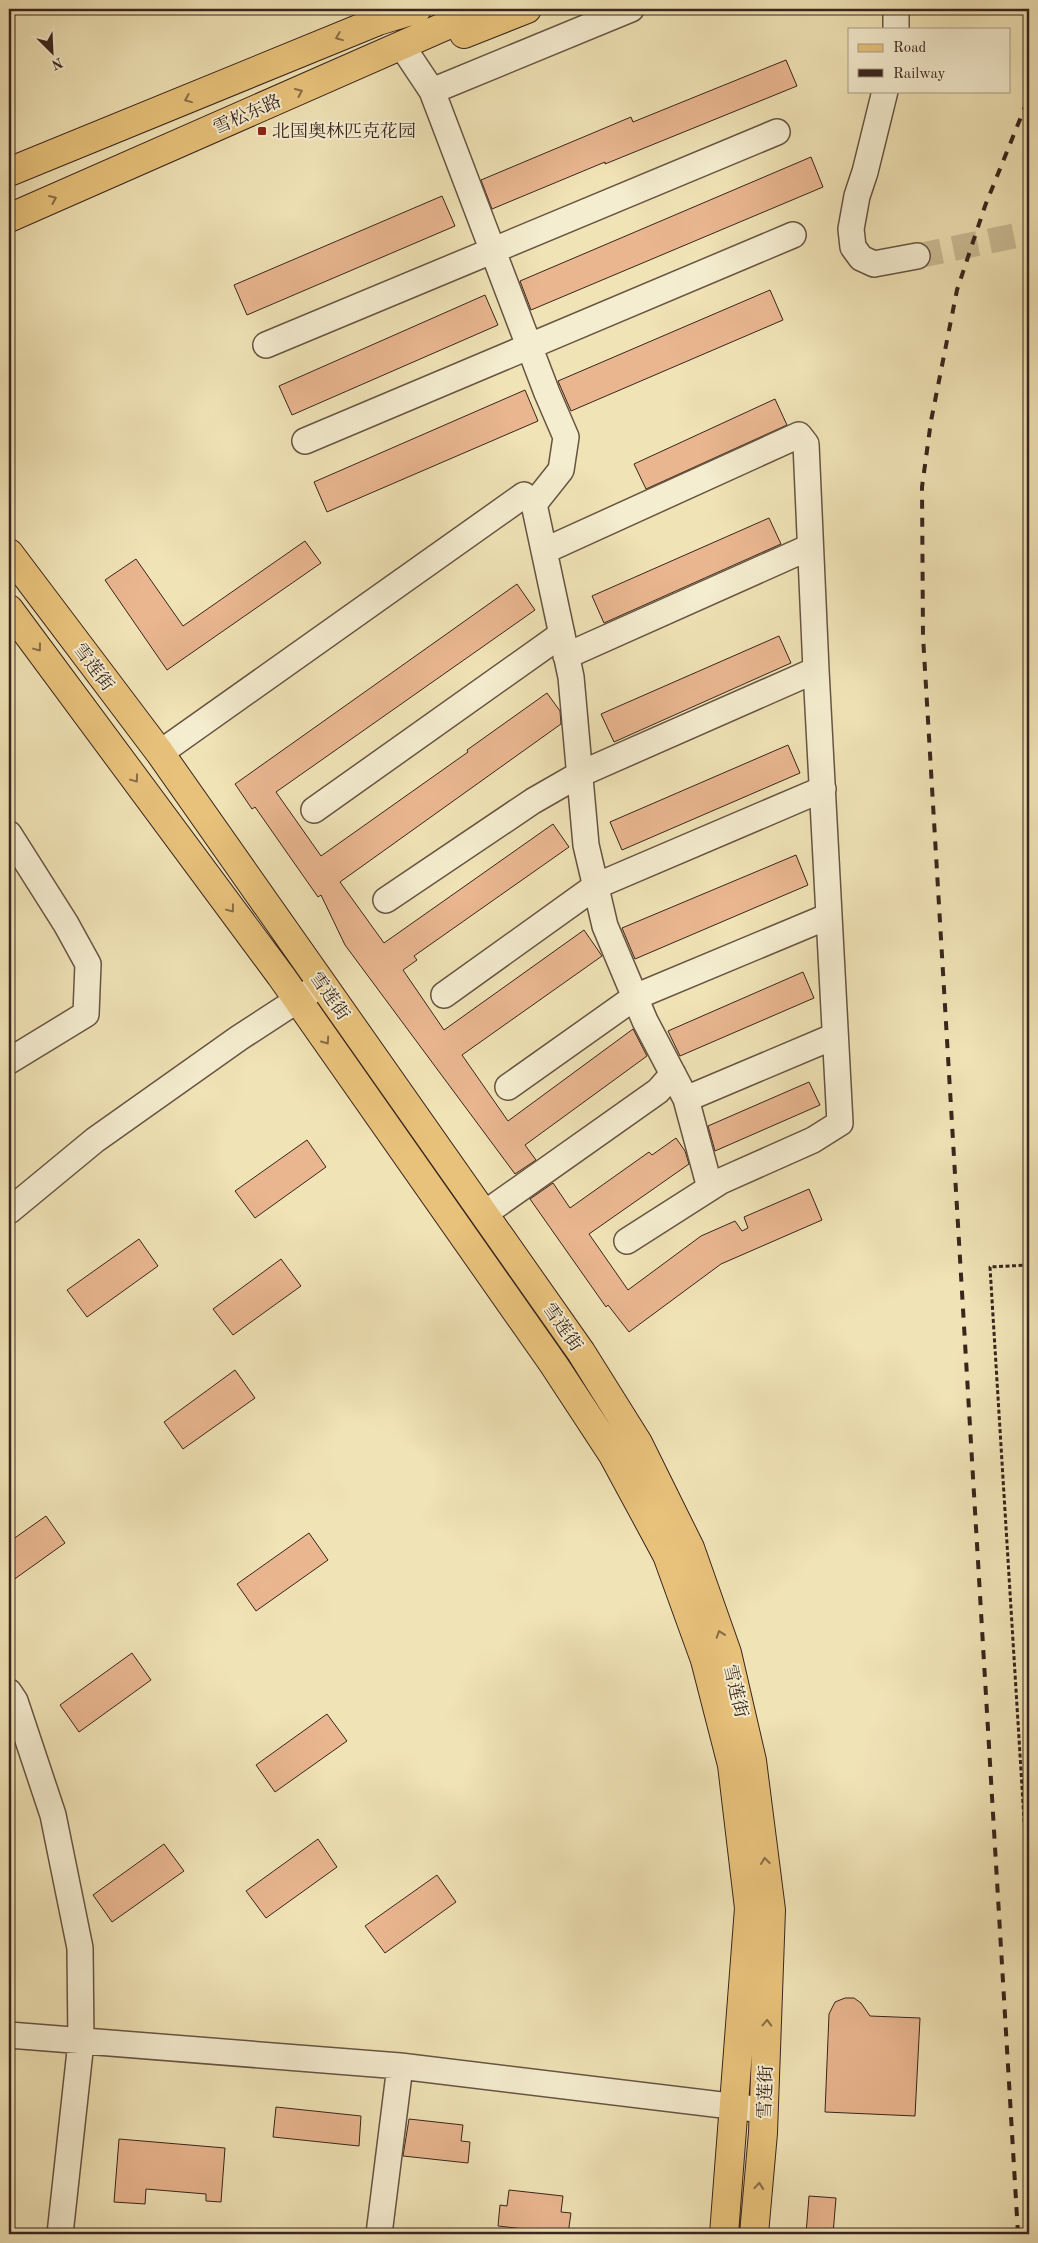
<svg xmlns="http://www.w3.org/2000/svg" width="1038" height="2243" font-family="'Old Standard TT','Noto Serif SC',serif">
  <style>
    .building { fill: #e9b690; stroke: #39251d }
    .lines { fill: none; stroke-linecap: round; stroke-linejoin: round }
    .minor-tunnel { stroke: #cbbd97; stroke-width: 25; stroke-dasharray: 25 12; stroke-linecap: butt }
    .minor-casing { stroke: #675443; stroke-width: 28 }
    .major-casing { stroke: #39251d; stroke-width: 30 }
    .path { stroke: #39251d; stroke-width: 3; stroke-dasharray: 4 2.5; stroke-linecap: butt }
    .minor { stroke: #f5edd0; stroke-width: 25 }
    .major { stroke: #e8c27b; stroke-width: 28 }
    .rail { stroke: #39251d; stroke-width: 4; stroke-dasharray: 9 9; stroke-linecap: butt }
    .oneway { stroke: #886c47 }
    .poi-dot { fill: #8f2418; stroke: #f5edd0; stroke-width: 2 }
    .labels { text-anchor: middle; stroke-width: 4; stroke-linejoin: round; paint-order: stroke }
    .street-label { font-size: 18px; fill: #39251d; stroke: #f5edd0 }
    .poi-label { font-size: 18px; fill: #39251d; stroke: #f5edd0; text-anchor: start }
  </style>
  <rect width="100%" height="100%" fill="#f0e3b6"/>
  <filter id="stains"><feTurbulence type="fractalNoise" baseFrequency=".004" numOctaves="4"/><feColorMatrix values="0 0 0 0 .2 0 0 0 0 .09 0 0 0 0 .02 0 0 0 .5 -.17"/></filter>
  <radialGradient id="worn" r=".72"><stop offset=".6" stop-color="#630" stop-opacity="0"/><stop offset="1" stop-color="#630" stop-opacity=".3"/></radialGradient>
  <path class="building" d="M 786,60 L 797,86 L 605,164 L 605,162 L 492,209 L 481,180 L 631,117 L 633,122 Z
    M 811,157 L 823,187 L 531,310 L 520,281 Z
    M 442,196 L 455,226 L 247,315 L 234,285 Z
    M 770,290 L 783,320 L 571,411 L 558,381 Z
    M 485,295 L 498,325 L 292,415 L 279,386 Z
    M 525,390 L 538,421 L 327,512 L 314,482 Z
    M 775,399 L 787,425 L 646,489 L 634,464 Z
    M 769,518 L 781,544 L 604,623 L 592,596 Z
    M 305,541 L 321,563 L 167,670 L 105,580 L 136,559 L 183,626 Z
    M 517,584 L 535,610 L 276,792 L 321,856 L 468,752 L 467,750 L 547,693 L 560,711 L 561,724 L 340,882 L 384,943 L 553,824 L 569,847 L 414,956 L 417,960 L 403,970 L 444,1030 L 584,930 L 602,956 L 462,1055 L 508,1121 L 633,1029 L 647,1056 L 525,1145 L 536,1160 L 515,1174 L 345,945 L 321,895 L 318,897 L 255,807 L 252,809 L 235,784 Z
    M 779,636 L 791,663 L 614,742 L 601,714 Z
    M 788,745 L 800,773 L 622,850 L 610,822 Z
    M 796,855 L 808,885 L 635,959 L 622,928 Z
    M 803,972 L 814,998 L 680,1056 L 668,1031 Z
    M 809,1082 L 820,1105 L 715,1151 L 708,1126 Z
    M 676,1138 L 685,1151 L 689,1164 L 589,1234 L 628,1290 L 701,1236 L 735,1221 L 742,1231 L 748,1228 L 744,1217 L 809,1189 L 822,1220 L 721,1264 L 629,1332 L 608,1305 L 606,1307 L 530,1199 L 553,1183 L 570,1208 L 649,1152 L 652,1155 Z
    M 307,1140 L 326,1167 L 255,1218 L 235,1191 Z
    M 139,1239 L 158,1266 L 87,1317 L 67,1290 Z
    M 281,1259 L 301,1286 L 233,1335 L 213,1309 Z
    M 235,1370 L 255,1398 L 183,1449 L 164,1422 Z
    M 46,1516 L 65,1543 L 9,1583 L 9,1542 Z
    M 309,1533 L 328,1560 L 256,1611 L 237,1584 Z
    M 132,1653 L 151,1680 L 79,1732 L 60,1705 Z
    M 327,1714 L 347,1741 L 275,1792 L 256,1765 Z
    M 318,1839 L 337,1867 L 266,1918 L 246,1891 Z
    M 164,1844 L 184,1871 L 112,1922 L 93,1895 Z
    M 437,1875 L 456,1902 L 385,1953 L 365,1926 Z
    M 845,1998 L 854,1998 L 861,2003 L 870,2016 L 920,2018 L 915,2116 L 825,2112 L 829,2014 L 835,2002 Z
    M 276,2107 L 361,2116 L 359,2146 L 273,2137 Z
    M 409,2119 L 463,2125 L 461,2141 L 470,2142 L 468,2163 L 403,2156 Z
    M 119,2139 L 225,2148 L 221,2202 L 206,2201 L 206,2194 L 146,2189 L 145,2204 L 114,2202 Z
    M 509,2190 L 563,2196 L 561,2212 L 571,2213 L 568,2234 L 498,2226 L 500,2205 L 507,2206 Z
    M 809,2196 L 836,2198 L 833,2234 L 806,2234 Z"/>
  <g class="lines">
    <path class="minor-tunnel" d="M 917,256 L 1029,233"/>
    <defs>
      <path id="minor" d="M 896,9 L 896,29
        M 402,46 L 432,91 L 631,9
        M 432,91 L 547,393 L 566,437 L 561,470 L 534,504
        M 885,91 L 865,172 L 857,196 L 851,229 L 853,247 L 861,258 L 874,264 L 917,256
        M 266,345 L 777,132
        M 305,441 L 793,235
        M 544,551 L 799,435 L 806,444 L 816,670 L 840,1123 L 813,1140 L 721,1181 L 627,1241
        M 566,656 L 810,547
        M 160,753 L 524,495 L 534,504 L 571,677 L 586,845 L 605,926 L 645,1021 L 686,1099 L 710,1188
        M 314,810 L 562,634
        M 9,834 L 66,924 L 88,964 L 86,1014 L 9,1061
        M 386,900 L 533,801 L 580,774 L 816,670
        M 444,995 L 596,886 L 823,789
        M 508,1087 L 635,997 L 829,916
        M 686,1099 L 835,1036
        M 9,1211 L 95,1140 L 239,1038 L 322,984
        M 484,1214 L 658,1091 L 673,1074
        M 9,1692 L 15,1701 L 53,1815 L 80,1948 L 81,2042 L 60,2234
        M 9,2035 L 400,2066 L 764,2110
        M 379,2234 L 400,2066"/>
      <path id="major" d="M 464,34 L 527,9
        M 9,172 L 378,21 L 417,9
        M 9,218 L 484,9
        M 9,553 L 160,753 L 581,1352 L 638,1443 L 690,1548 L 727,1653 L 752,1761 L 771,1910 L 763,2133 L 754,2234
        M 9,609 L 281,976 L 554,1365 L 613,1455 L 667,1555 L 705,1660 L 732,1765 L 749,1908 L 724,2234"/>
    </defs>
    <use href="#minor" class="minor-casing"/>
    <use href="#major" class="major-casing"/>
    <path class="path" d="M 1029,1265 L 990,1267 L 1029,1901"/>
    <use href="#minor" class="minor"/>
    <use href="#major" class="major"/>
    <path class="rail" d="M 1018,2234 L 923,636 L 922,487 L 931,421 L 957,290 L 985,206 L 1029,97"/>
  </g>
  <defs><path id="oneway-chevron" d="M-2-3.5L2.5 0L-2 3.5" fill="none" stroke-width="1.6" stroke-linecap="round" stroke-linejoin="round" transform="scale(1.25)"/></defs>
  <g class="oneway">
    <use href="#oneway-chevron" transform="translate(339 37) rotate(158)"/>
    <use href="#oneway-chevron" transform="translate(299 92) rotate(-24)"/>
    <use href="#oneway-chevron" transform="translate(188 99) rotate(158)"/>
    <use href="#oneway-chevron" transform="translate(53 199) rotate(-24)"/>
    <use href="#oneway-chevron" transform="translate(38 648) rotate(53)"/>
    <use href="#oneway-chevron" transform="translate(135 779) rotate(53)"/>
    <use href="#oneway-chevron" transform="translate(231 909) rotate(53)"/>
    <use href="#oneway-chevron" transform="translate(326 1041) rotate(55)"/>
    <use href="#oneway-chevron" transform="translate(720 1634) rotate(-109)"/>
    <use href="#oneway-chevron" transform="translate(765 1861) rotate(-97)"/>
    <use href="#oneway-chevron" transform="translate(767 2023) rotate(-88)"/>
    <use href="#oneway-chevron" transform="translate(759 2186) rotate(-85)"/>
  </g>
  <rect class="poi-dot" x="257" y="126" width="10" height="10" rx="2.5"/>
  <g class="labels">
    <g class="street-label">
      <text transform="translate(247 114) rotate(-24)" y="6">雪松东路</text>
      <text transform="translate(94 667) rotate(53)" y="6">雪莲街</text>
      <text transform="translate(330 996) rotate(55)" y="6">雪莲街</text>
      <text transform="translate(563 1327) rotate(55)" y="6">雪莲街</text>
      <text transform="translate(736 1691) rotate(77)" y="6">雪莲街</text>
      <text transform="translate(765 2092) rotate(-88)" y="6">雪莲街</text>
    </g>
    <g class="poi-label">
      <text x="272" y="137">北国奥林匹克花园</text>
    </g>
  </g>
  <rect width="1038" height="2243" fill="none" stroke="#f0e3b6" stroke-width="30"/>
  <rect x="10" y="10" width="1018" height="2223" fill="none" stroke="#39251d" stroke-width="2.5"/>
  <rect x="15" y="15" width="1008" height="2213" fill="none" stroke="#39251d"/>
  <rect x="848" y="28" width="162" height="65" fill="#f5edd0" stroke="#aa9d88"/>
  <rect x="858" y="44" width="25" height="8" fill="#e8c27b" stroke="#aa9d88"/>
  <text x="893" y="52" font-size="15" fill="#39251d">Road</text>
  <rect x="858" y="69" width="25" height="8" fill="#39251d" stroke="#aa9d88"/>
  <text x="893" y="78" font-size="15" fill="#39251d">Railway</text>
  <g transform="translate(52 52) rotate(156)" stroke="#f5edd0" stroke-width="4" paint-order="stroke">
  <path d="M0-4L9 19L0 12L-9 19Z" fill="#39251d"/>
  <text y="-8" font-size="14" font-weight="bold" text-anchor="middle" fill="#39251d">N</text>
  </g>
  <rect width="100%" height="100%" filter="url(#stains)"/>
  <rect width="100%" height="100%" fill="url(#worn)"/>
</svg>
